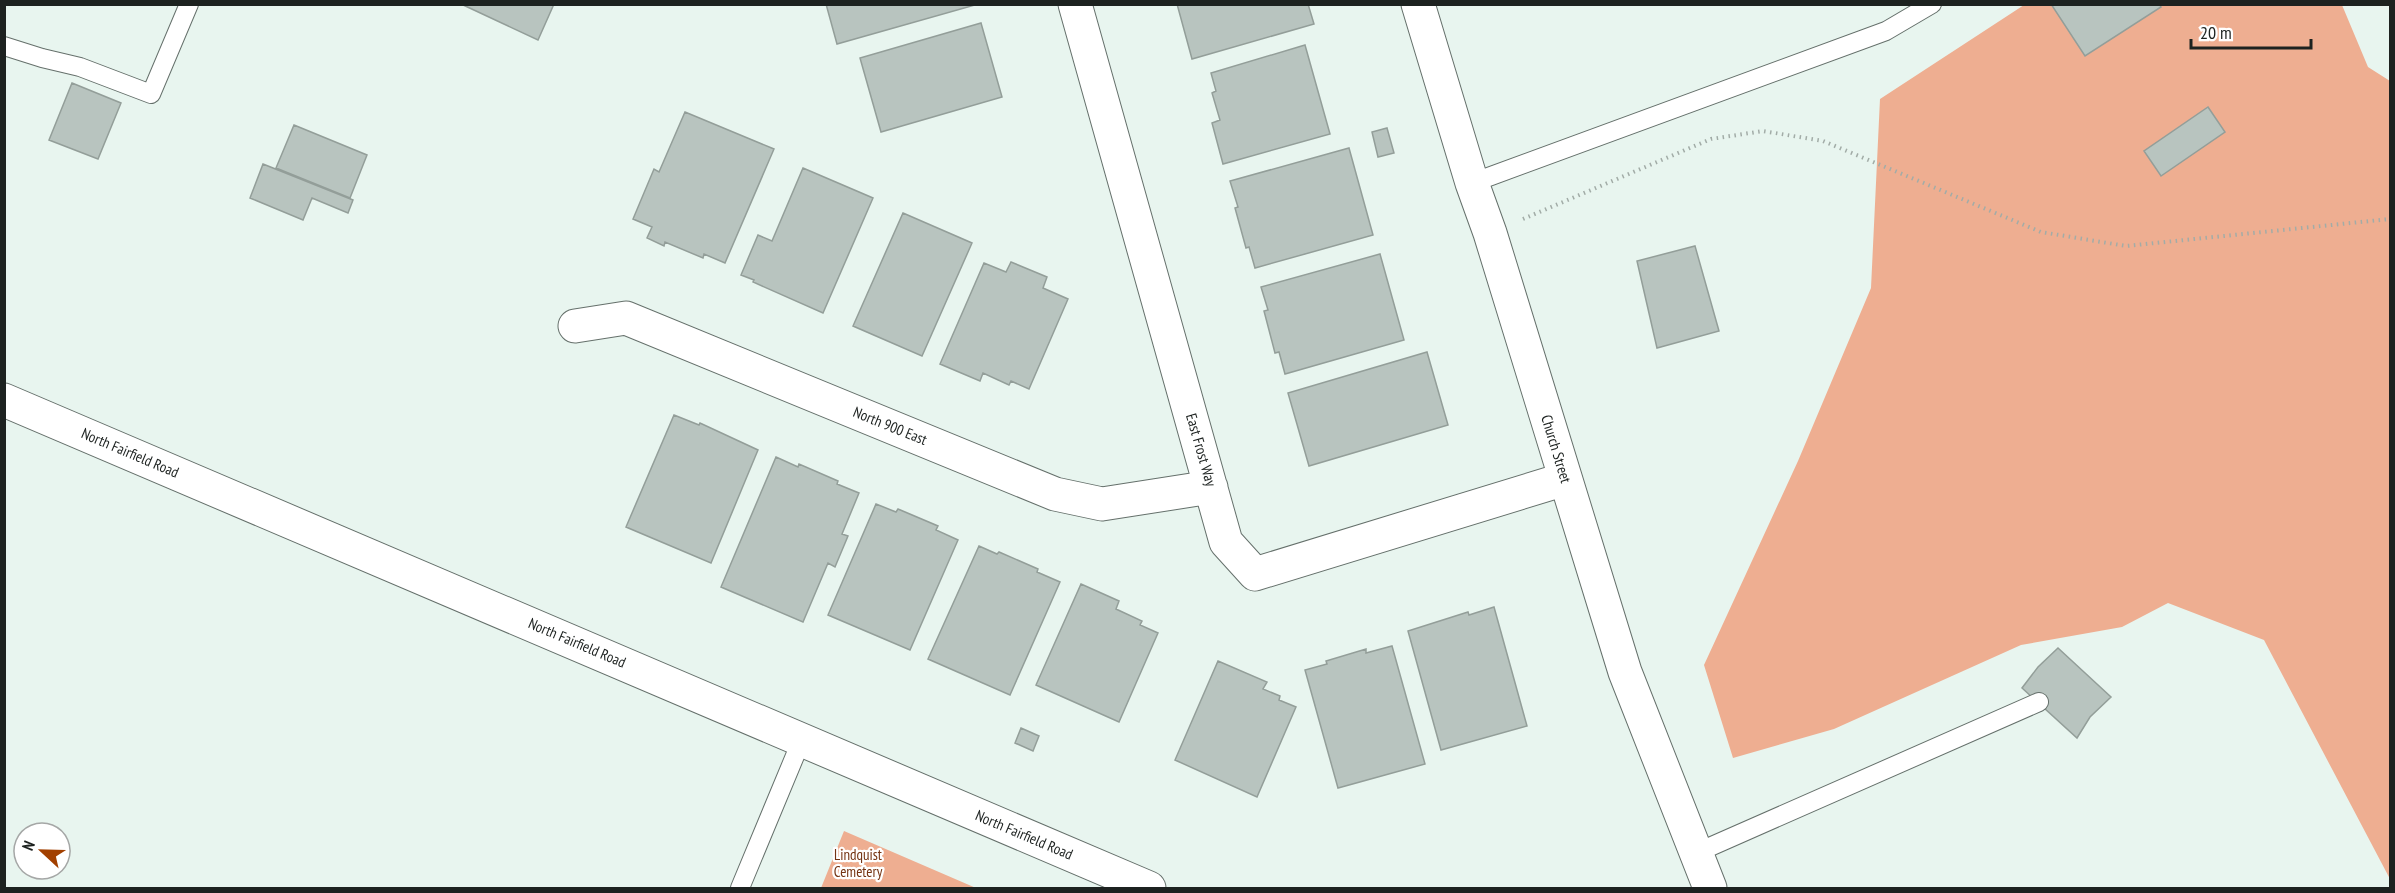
<svg xmlns="http://www.w3.org/2000/svg" width="2395" height="893" font-family="'PT Sans Narrow',sans-serif">
  <style>
    .green { fill: #eeae91 }
    .building { fill: #b8c4bf; stroke: #939e99; stroke-width: 1.5 }
    .lines { fill: none; stroke-linecap: round; stroke-linejoin: round }
    .lane-casing { stroke: #65706b; stroke-width: 20 }
    .street-casing { stroke: #65706b; stroke-width: 35 }
    .secondary-casing { stroke: #65706b; stroke-width: 35 }
    .path { stroke: #a2aca7; stroke-width: 4; stroke-dasharray: 1.5 4.5; stroke-linecap: butt }
    .lane { stroke: #fff; stroke-width: 18 }
    .street { stroke: #fff; stroke-width: 33 }
    .secondary { stroke: #fff; stroke-width: 33 }
    .labels { text-anchor: middle; stroke-width: 4.5; stroke-linejoin: round; paint-order: stroke }
    .street-label { font-size: 15px; fill: #1d2220; stroke: #fff }
    .park-label { font-size: 15px; fill: #743312; stroke: #fff }
  </style>
  <rect width="100%" height="100%" fill="#e8f5ef"/>
  <path class="green" d="M 2024,5 L 2342,5 L 2368,67 L 2390,81 L 2390,879 L 2264,640 L 2168,603 L 2122,627 L 2021,645 L 1834,729 L 1733,758 L 1704,665 L 1798,461 L 1871,288 L 1880,99 Z
    M 844,831 L 976,888 L 821,888 Z"/>
  <path class="building" d="M 461,4 L 554,4 L 538,40 Z
    M 826,4 L 975,4 L 975,5 L 837,44 Z
    M 1177,4 L 1308,4 L 1314,24 L 1192,59 Z
    M 2051,4 L 2159,4 L 2161,7 L 2085,56 Z
    M 981,23 L 1002,97 L 881,132 L 860,58 Z
    M 1305,45 L 1330,134 L 1223,164 L 1212,123 L 1220,120 L 1212,93 L 1216,91 L 1211,73 Z
    M 72,83 L 121,103 L 98,159 L 49,140 Z
    M 2208,107 L 2225,132 L 2161,176 L 2144,151 Z
    M 685,112 L 774,149 L 725,263 L 704,254 L 703,258 L 665,242 L 664,246 L 647,238 L 652,227 L 633,219 L 654,169 L 659,172 Z
    M 294,125 L 367,155 L 350,198 L 276,168 Z
    M 1387,128 L 1394,153 L 1378,157 L 1372,132 Z
    M 1349,148 L 1373,235 L 1255,268 L 1249,247 L 1246,248 L 1235,208 L 1238,207 L 1230,181 Z
    M 263,164 L 353,200 L 348,213 L 312,198 L 303,220 L 250,198 Z
    M 803,168 L 873,198 L 823,313 L 753,282 L 754,280 L 741,275 L 758,235 L 772,241 Z
    M 903,213 L 972,243 L 922,356 L 853,326 Z
    M 1695,246 L 1719,331 L 1657,348 L 1637,261 Z
    M 1380,254 L 1404,340 L 1285,374 L 1279,352 L 1275,353 L 1264,311 L 1268,310 L 1261,287 Z
    M 1011,262 L 1047,277 L 1043,288 L 1068,299 L 1029,389 L 1011,381 L 1009,385 L 983,373 L 980,381 L 940,364 L 984,263 L 1006,272 Z
    M 1427,352 L 1448,425 L 1309,466 L 1288,393 Z
    M 674,415 L 699,425 L 700,423 L 758,450 L 711,563 L 626,527 Z
    M 776,457 L 798,467 L 799,464 L 838,481 L 837,484 L 859,493 L 842,534 L 848,536 L 835,567 L 828,563 L 803,622 L 721,587 Z
    M 876,504 L 896,512 L 898,509 L 938,526 L 936,530 L 958,540 L 910,650 L 828,615 Z
    M 979,546 L 997,554 L 999,552 L 1038,569 L 1037,572 L 1060,582 L 1010,695 L 928,659 Z
    M 1081,584 L 1119,601 L 1116,609 L 1142,621 L 1140,625 L 1158,633 L 1119,722 L 1036,685 Z
    M 1494,607 L 1527,726 L 1441,750 L 1408,631 L 1468,612 L 1469,615 Z
    M 1392,646 L 1425,764 L 1338,788 L 1305,670 L 1327,664 L 1326,661 L 1366,649 L 1366,653 Z
    M 2058,648 L 2111,697 L 2090,717 L 2077,738 L 2022,688 L 2038,667 Z
    M 1218,661 L 1267,682 L 1263,689 L 1280,696 L 1279,700 L 1296,707 L 1257,797 L 1175,760 Z
    M 1021,728 L 1039,736 L 1033,751 L 1015,743 Z"/>
  <g class="lines">
    <defs>
      <path id="lane" d="M 4,46 L 42,58 L 80,67 L 151,94 L 189,4
        M 1472,183 L 1886,31 L 1932,4
        M 1696,853 L 2039,702
        M 740,888 L 802,739"/>
      <path id="street" d="M 1075,4 L 1226,542 L 1255,574 L 1565,479
        M 575,326 L 626,318 L 1055,494 L 1102,504 L 1211,487"/>
      <path id="secondary" d="M 1418,4 L 1472,183 L 1490,233 L 1625,672 L 1710,888
        M 4,400 L 1149,888"/>
    </defs>
    <use href="#lane" class="lane-casing"/>
    <use href="#street" class="street-casing"/>
    <use href="#secondary" class="secondary-casing"/>
    <path class="path" d="M 1523,219 L 1711,139 L 1763,131 L 1823,141 L 2041,232 L 2126,246 L 2390,219"/>
    <use href="#lane" class="lane"/>
    <use href="#street" class="street"/>
    <use href="#secondary" class="secondary"/>
  </g>
  <g class="labels">
    <g class="street-label">
      <text transform="translate(890 426) rotate(22)" y="5">North 900 East</text>
      <text transform="translate(1556 449) rotate(73)" y="5">Church Street</text>
      <text transform="translate(1201 450) rotate(74)" y="5">East Frost Way</text>
      <text transform="translate(130 453) rotate(23)" y="5">North Fairfield Road</text>
      <text transform="translate(577 643) rotate(23)" y="5">North Fairfield Road</text>
      <text transform="translate(1024 835) rotate(23)" y="5">North Fairfield Road</text>
    </g>
    <g class="park-label">
      <text x="858" y="860">Lindquist<tspan x="858" dy="17">Cemetery</tspan></text>
    </g>
  </g>
  <rect width="2395" height="893" fill="none" stroke="#1d2220" stroke-width="12"/>
  <g transform="translate(42 851) rotate(292)"><circle r="28" fill="#ffffff" stroke="#a5a7a6" stroke-width="1.5"/>
  <path d="M0-4.5L10 22L0 15L-10 22Z" fill="#a24000"/>
  <text y="-9" font-size="16" font-weight="bold" text-anchor="middle" fill="#1d2220">N</text>
  </g>
  <path d="M2191 39v9h120v-9" fill="none" stroke="#1d2220" stroke-width="3"/>
  <text x="2200" y="39" font-size="18" fill="#1d2220" stroke="#ffffff" stroke-width="4.5" paint-order="stroke">20 m</text>
</svg>
